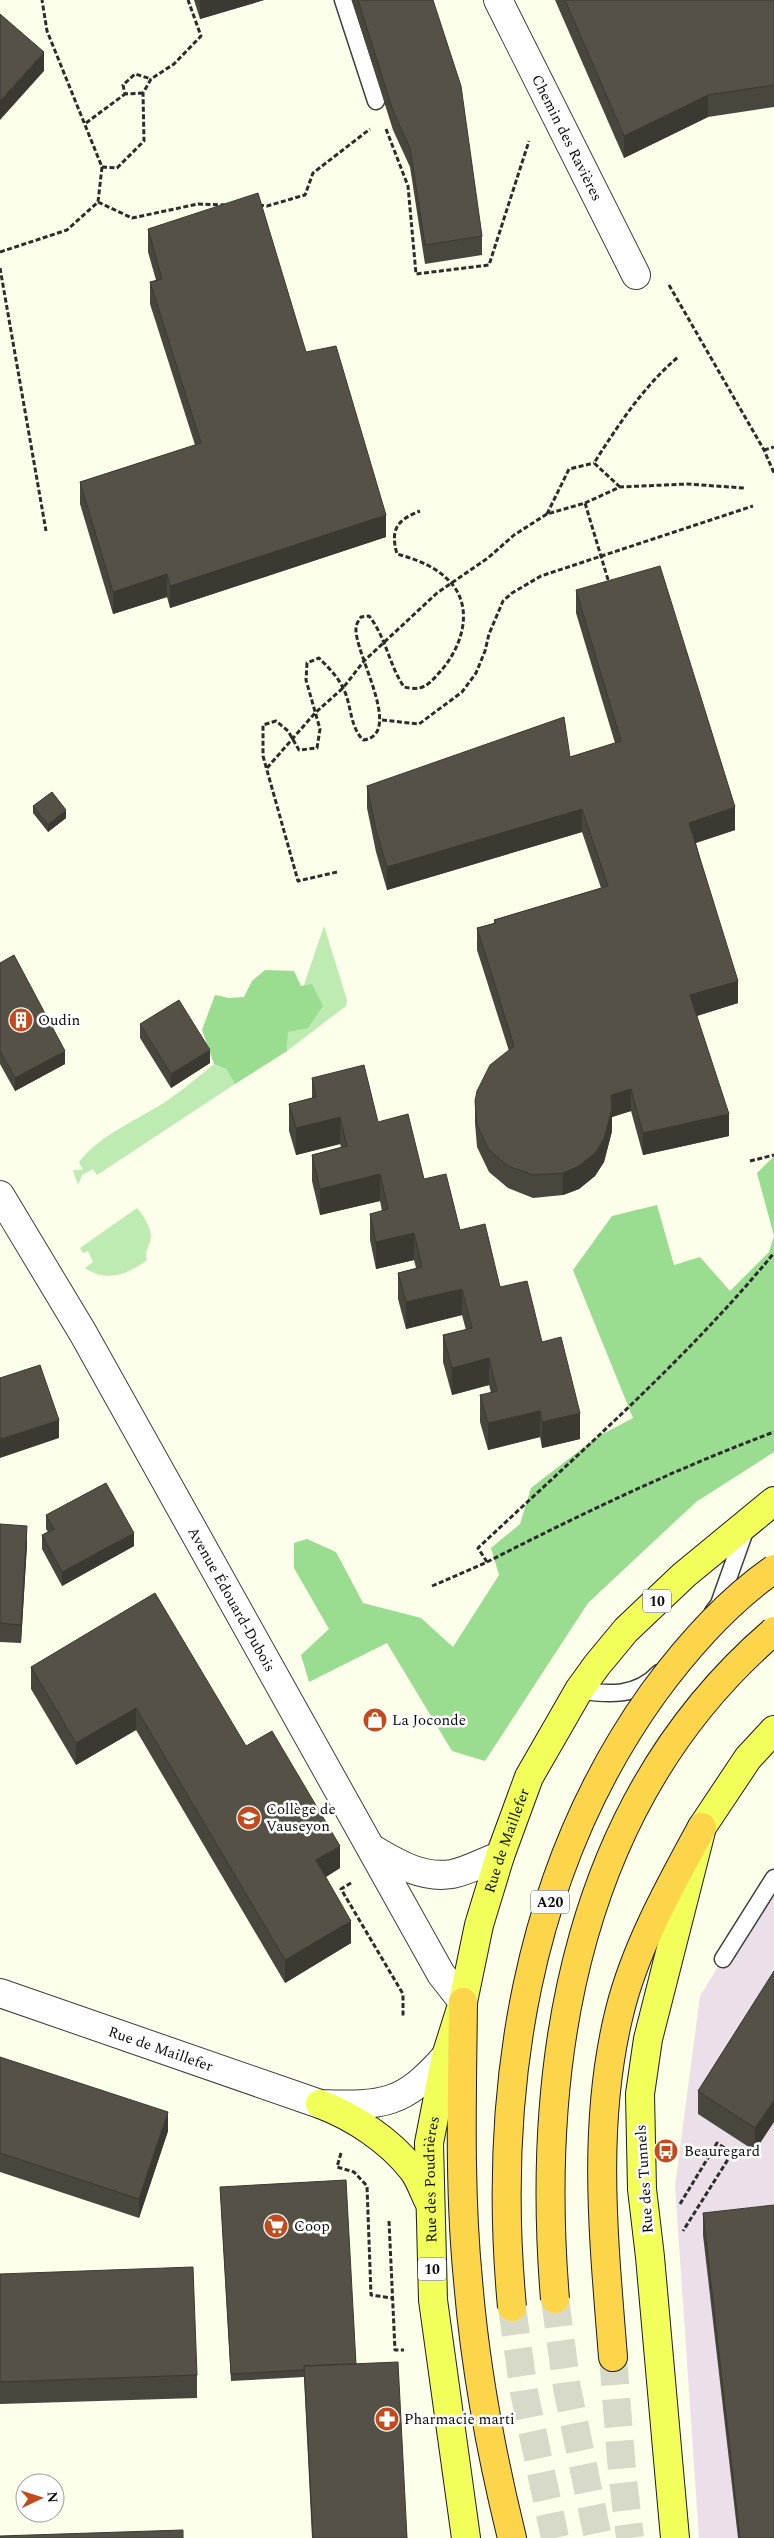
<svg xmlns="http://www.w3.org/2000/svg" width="774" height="2538" font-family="Spectral,serif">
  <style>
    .industrial { fill: #ebdfe9 }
    .green { fill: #bdebb2 }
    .forest { fill: #9add90 }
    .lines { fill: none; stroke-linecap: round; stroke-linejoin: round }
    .motorway-tunnel { stroke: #d8dac9; stroke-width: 28; stroke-dasharray: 28 14; stroke-linecap: butt }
    .service-casing { stroke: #3e3e3e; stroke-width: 19 }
    .minor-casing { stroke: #3e3e3e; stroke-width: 30 }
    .tertiary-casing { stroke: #3e3e3e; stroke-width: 30 }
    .primary-casing { stroke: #1c1c1c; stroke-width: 30 }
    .motorway-casing { stroke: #1c1c1c; stroke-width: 30 }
    .path { stroke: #2d2d2d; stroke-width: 3; stroke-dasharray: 5 2.5; stroke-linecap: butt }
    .service { stroke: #fff; stroke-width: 16 }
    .minor { stroke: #fff; stroke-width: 28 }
    .tertiary { stroke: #fff; stroke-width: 28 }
    .primary { stroke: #f2ff5a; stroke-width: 28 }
    .motorway { stroke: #fdd54a; stroke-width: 28 }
    .motorway-bridge-casing { stroke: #1c1c1c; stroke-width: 30; stroke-linecap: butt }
    .motorway-bridge { stroke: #fdd54a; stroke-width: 28 }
    .wall { fill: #49463d }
    .shaded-wall { fill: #3c3932 }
    .building { fill: #555147; stroke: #3c3932 }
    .labels { text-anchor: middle; stroke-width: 5; stroke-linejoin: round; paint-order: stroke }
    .shield { fill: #fff; stroke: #545454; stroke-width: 1 }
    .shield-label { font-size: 14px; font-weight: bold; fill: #0b0b0b }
    .street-label { font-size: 15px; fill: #0b0b0b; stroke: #fff }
    .poi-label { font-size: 15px; fill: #0b0b0b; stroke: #fff; text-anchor: start }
  </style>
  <rect width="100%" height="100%" fill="#fcffea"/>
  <path class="industrial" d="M 774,1875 L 774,2538 L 699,2538 L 675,2186 L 700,1996 Z"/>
  <path class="green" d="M 324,926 L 347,1000 L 346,1006 L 287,1051 L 288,1032 Z
    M 214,1064 L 226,1069 L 235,1084 L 97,1175 L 93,1169 L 82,1175 L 78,1185 L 73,1170 L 83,1170 L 79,1162 C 102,1133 138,1120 168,1100 C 184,1089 199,1076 214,1064 Z
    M 137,1208 C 143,1215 151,1227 151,1237 C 150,1246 144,1250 147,1260 C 129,1274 106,1283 85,1268 L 93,1262 L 88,1251 L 83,1253 L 80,1248 Z"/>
  <path class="forest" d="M 265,970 L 294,971 L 301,986 L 312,984 L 323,1006 L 308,1028 L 288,1032 L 287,1051 L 235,1084 L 226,1069 L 214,1064 L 202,1030 L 215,995 L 229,998 L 244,997 L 252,981 Z
    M 774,1156 L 774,1452 L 696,1502 L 588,1603 L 485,1761 L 452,1751 L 387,1643 L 309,1682 L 301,1655 L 329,1629 L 294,1568 L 294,1543 L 307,1539 L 336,1552 L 363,1603 L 421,1618 L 453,1647 L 499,1575 L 491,1548 L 520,1524 L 531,1488 L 597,1437 L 633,1418 L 573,1270 L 612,1216 L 657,1205 L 674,1265 L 700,1257 L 730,1291 L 769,1252 L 774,1236 L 757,1173 Z"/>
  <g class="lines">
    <path class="motorway-tunnel" d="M 555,2299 L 567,2388 L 598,2538
      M 512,2307 L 524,2392 L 555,2538
      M 613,2357 L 622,2471 L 630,2538"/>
    <defs>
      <path id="service" d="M 343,0 L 376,101
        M 713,1612 L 719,1604 L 746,1528
        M 579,1690 C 608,1695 637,1697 659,1673
        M 723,1959 L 774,1878"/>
      <g id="minor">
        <path id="s1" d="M 498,0 L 636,275"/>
      </g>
      <g id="tertiary">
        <path id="s2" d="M 0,1195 L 83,1333 L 441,1974 L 463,2002"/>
        <path d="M 371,1848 C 395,1862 421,1879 452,1874 C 468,1871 485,1861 500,1856"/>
        <path id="s3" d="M 0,1993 L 320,2104 C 384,2106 403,2105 446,2056"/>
      </g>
      <g id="primary">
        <path d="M 320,2104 C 354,2117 389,2140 412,2169 C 419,2177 423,2190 428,2200"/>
        <path id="s4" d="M 466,2538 L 433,2300 L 429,2143 L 446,2056 L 463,2002 L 479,1925 L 500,1856 L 529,1777 L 579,1690 L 597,1665 L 626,1630 L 684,1575 L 774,1501"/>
        <path d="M 675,2538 L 650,2257 L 642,2189 L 640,2094 L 648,2039 L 702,1827 L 748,1758 L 774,1730"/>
      </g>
      <path id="motorway" d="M 463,2002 C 462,2095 459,2188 468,2280 C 475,2367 491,2453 512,2538
        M 613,2357 C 604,2241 591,2125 620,2010 C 636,1946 671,1884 702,1827"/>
    </defs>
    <use href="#service" class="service-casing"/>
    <use href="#minor" class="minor-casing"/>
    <use href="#tertiary" class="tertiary-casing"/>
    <use href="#primary" class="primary-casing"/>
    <use href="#motorway" class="motorway-casing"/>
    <path class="path" d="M 143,93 L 125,94 L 123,85 L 135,74 L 151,79
      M 86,123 L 125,94
      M 386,129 L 408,186 L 416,274 L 489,265 L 529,141
      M 102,167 L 117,168 L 144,141 L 143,93 L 151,79 L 174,64 L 201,36 L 188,0
      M 98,202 L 132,218 L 198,204 L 225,205
      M 259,205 L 267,206 L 305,195 L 313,173 L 370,129
      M 0,252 L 67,230 L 98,202 L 102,167 L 47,31 L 42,0
      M 0,268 L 46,531
      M 669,285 L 764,450 L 774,473
      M 764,450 L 774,447
      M 620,487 L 594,463 C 619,424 643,387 678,357
      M 585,503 L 620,487 L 687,484 L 744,488
      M 547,514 L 569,469 L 594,463
      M 382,720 L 419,724 L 462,692 L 476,673 L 485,651 L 489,634 L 503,601 L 512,593 L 541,576 L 753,506
      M 267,768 L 315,713 L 343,688 L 364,661 L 437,593 L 488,558 L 514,535 L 547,514 L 585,503 L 609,583
      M 337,872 L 298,881 L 263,756 L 263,725 L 276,721 L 288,731 L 299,750 L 317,748 L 320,729 L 306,680 L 307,663 L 319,658 C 328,667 338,677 343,688 C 352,705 349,725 363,740 C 405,735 354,653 356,628 C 356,624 359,620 361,617 L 369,616 C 386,637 389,665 404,687 C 408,688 415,689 419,688 C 426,687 433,680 437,675 C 458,654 474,616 455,588 C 441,568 418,560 397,554 C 390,529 397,520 420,511
      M 750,1161 L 774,1155
      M 487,1562 C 581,1514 675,1469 774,1432
      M 432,1586 L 487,1562 L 478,1548 C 579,1453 686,1360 774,1253
      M 351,1883 L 341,1889 L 403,1994 L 403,2017
      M 341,2153 L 337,2167 L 354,2172 L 367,2186 L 371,2295 L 392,2298
      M 680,2204 L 717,2143 L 732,2153 L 683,2231
      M 389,2221 L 395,2350 L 404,2350"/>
    <use href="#service" class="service"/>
    <use href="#minor" class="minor"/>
    <use href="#tertiary" class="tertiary"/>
    <use href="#primary" class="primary"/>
    <use href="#motorway" class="motorway"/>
    <defs>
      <path id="motorway-bridge" d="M 555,2299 C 535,2055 578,1799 774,1631
        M 512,2307 C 492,2092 526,1870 654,1692 C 687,1647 728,1601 774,1569"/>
    </defs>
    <use href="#motorway-bridge" class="motorway-bridge-casing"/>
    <use href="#motorway-bridge" class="motorway-bridge"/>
  </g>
  <path class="wall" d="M 194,0 L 264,0 L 200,19 Z
    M 352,0 L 433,0 L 482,236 L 482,255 L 425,264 L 410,167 L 393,130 Z
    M 555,0 L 774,0 L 774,107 L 708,117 L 624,158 Z
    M 148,229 L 306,352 L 386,537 L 170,608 L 167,597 L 113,614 L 80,504 L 80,482 L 195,445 L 150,304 L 150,282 L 156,280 L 148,252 Z
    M 576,590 L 735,830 L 696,843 L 738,1003 L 697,1016 L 729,1136 L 643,1155 L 631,1111 L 612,1117 L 612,1131 L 604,1162 L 595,1176 L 579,1189 L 563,1195 L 533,1198 L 508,1188 L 489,1172 L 477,1147 L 475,1123 L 475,1101 L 509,1051 L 477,950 L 477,928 L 494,923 L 494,920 L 601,888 L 582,832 L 387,890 L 376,852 L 367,808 L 367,786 L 570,757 L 615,743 L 576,613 Z
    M 33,806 L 66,818 L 48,832 L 33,813 Z
    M 0,963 L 65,1064 L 15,1091 L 0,1064 Z
    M 140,1024 L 210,1063 L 171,1088 L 140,1038 Z
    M 312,1078 L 378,1122 L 424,1179 L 500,1287 L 542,1342 L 580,1439 L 542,1448 L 540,1437 L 488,1450 L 480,1422 L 480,1395 L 491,1393 L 489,1385 L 452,1395 L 443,1362 L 443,1335 L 466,1330 L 462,1315 L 406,1329 L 398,1299 L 398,1273 L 416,1268 L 414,1260 L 376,1269 L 370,1240 L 370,1214 L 382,1211 L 380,1201 L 320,1215 L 312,1181 L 312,1155 L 341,1147 L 340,1144 L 296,1155 L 289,1131 L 289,1104 L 312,1098 Z
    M 46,1515 L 134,1546 L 62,1586 L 42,1549 L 42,1535 L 48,1532 L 46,1529 Z
    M 0,1524 L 27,1544 L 21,1643 L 0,1642 Z
    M 31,1667 L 246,1746 L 340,1868 L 326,1877 L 351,1943 L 285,1983 L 136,1730 L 76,1765 L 31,1689 Z
    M 774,1971 L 755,2151 L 698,2114 L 698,2091 Z
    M 0,2057 L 168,2131 L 139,2218 L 0,2172 Z
    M 220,2187 L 356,2364 L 407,2538 L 312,2538 L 304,2377 L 231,2381 Z
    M 703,2213 L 774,2538 L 738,2538 L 703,2235 Z
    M 0,2274 L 197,2375 L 197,2398 L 0,2404 Z"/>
  <path class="shaded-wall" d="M 200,0 L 264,0 L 200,19 Z
    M 44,52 L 44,71 L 0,120 L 0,101 Z
    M 708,95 L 708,117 L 624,158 L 624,136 Z
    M 386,515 L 386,537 L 170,608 L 170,586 Z
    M 167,574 L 167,597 L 113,614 L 113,592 Z
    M 735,807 L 735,830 L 689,845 L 689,823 Z
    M 582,809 L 582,832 L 387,890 L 387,867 Z
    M 66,810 L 66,818 L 48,832 L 48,825 Z
    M 738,981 L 738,1003 L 690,1018 L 690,995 Z
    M 210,1050 L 210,1063 L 171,1088 L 171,1074 Z
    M 65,1051 L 65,1064 L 15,1091 L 15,1078 Z
    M 631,1089 L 631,1111 L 612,1117 L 612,1131 L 604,1162 L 595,1176 L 579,1189 L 563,1195 L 563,1173 L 611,1095 Z
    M 729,1114 L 729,1136 L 643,1155 L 643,1133 Z
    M 340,1117 L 340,1144 L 296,1155 L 296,1128 Z
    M 380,1174 L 380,1201 L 320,1215 L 320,1189 Z
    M 414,1233 L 414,1260 L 376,1269 L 376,1242 Z
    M 462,1289 L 462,1315 L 406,1329 L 406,1302 Z
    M 489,1358 L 489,1385 L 452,1395 L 452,1368 Z
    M 540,1411 L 540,1437 L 488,1450 L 488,1423 Z
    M 580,1413 L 580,1439 L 542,1448 L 542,1422 Z
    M 59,1420 L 59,1438 L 0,1458 L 0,1439 Z
    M 27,1526 L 27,1544 L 21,1643 L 21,1625 Z
    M 134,1533 L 134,1546 L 62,1586 L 62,1572 Z
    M 136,1708 L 136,1730 L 76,1765 L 76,1743 Z
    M 340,1846 L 340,1868 L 316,1883 L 316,1860 Z
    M 351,1921 L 351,1943 L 285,1983 L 285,1960 Z
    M 774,2100 L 774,2122 L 755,2151 L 755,2128 Z
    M 168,2112 L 168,2131 L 139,2218 L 139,2199 Z"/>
  <path class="building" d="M 358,0 L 433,0 L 461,86 L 482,236 L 425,245 L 410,148 L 393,111 Z
    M 565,0 L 774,0 L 774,85 L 708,95 L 624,136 Z
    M 0,14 L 44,52 L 0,101 Z
    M 258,193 L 306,352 L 336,346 L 386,515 L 170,586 L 167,574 L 113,592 L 80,482 L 201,443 L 150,282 L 162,279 L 148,229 Z
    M 660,566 L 735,807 L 689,823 L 738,981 L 690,995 L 729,1114 L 643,1133 L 631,1089 L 611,1095 L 612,1109 L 604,1139 L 595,1153 L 579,1166 L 563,1173 L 533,1175 L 508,1166 L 489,1150 L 477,1125 L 475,1101 L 477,1091 L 490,1065 L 514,1046 L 477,928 L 496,923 L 494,920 L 608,886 L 582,809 L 387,867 L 376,830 L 367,786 L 564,717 L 570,757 L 621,741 L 576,590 Z
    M 52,792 L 66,810 L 48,825 L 33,806 Z
    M 14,955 L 65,1051 L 15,1078 L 0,1051 L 0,963 Z
    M 179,1000 L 210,1050 L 171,1074 L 140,1024 Z
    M 364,1065 L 378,1122 L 408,1114 L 424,1179 L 446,1174 L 460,1230 L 485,1224 L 500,1287 L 527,1281 L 542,1342 L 561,1337 L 580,1413 L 542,1422 L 540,1411 L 488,1423 L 480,1395 L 497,1391 L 489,1358 L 452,1368 L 443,1335 L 472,1328 L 462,1289 L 406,1302 L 398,1273 L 422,1267 L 414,1233 L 376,1242 L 370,1214 L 388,1209 L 380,1174 L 320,1189 L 312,1155 L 347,1146 L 340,1117 L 296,1128 L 289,1104 L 316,1097 L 312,1078 Z
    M 40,1365 L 59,1420 L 0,1439 L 0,1378 Z
    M 106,1483 L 134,1533 L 62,1572 L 42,1535 L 54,1529 L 46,1515 Z
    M 0,1524 L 27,1526 L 21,1625 L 0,1623 Z
    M 155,1593 L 246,1746 L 272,1731 L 340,1846 L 316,1860 L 351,1921 L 285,1960 L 136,1708 L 76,1743 L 31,1667 Z
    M 774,1971 L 774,2100 L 755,2128 L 698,2091 Z
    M 0,2057 L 168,2112 L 139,2199 L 0,2153 Z
    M 346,2180 L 356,2364 L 304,2366 L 304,2370 L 231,2374 L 220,2187 Z
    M 774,2205 L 774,2538 L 740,2538 L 703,2213 Z
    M 193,2267 L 197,2375 L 0,2382 L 0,2274 Z
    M 398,2362 L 407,2538 L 313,2538 L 304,2366 Z
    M 183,2530 L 183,2538 L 0,2538 L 0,2536 Z"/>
  <defs>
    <symbol id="building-disc" viewBox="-11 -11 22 22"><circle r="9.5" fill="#c34a1c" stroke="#fff"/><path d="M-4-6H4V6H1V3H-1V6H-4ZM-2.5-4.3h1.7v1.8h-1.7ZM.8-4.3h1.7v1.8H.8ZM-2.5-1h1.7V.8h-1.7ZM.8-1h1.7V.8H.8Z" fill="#fff"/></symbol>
    <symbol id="shop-disc" viewBox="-11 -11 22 22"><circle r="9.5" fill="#c34a1c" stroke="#fff"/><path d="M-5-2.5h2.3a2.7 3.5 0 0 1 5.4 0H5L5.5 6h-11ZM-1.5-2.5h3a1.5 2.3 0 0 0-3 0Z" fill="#fff"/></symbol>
    <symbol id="school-disc" viewBox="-11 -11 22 22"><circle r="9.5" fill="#c34a1c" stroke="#fff"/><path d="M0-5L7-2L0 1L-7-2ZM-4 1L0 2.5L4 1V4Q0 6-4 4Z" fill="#fff"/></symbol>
    <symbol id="bus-disc" viewBox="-11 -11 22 22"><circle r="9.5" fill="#c34a1c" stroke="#fff"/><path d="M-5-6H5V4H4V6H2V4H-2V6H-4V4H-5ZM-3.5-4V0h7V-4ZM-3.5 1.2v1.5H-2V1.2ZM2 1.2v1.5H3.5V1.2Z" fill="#fff"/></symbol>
    <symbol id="supermarket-disc" viewBox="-11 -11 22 22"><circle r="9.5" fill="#c34a1c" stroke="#fff"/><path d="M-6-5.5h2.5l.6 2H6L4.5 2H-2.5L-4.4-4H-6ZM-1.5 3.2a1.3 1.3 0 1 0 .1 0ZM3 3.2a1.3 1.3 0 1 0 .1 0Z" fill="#fff"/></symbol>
    <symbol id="pharmacy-disc" viewBox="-11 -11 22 22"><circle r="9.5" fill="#c34a1c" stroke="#fff"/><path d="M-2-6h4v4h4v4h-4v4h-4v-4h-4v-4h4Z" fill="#fff"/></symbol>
  </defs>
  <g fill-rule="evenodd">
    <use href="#building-disc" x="7" y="1006" width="28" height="28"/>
    <use href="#shop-disc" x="361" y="1706" width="28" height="28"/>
    <use href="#school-disc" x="235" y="1804" width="28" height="28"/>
    <use href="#bus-disc" x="652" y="2137" width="28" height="28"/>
    <use href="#supermarket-disc" x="262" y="2212" width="28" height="28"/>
    <use href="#pharmacy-disc" x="373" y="2405" width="28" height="28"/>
  </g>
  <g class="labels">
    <g class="shield">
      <rect x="643" y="1589.5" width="28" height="23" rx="4"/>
      <rect x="531" y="1890.5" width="38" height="23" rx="4"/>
      <rect x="418" y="2257.5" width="28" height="23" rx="4"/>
    </g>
    <g class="shield-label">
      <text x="657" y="1606">10</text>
      <text x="550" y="1907">A20</text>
      <text x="432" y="2274">10</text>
    </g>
    <g class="street-label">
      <text dy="5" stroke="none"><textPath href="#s1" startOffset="154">Chemin des Ravières</textPath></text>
      <text dy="5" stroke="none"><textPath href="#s2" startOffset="466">Avenue Édouard-Dubois</textPath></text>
      <text dy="5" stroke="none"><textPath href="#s4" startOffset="710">Rue de Maillefer</textPath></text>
      <text dy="5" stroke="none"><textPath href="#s3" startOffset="170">Rue de Maillefer</textPath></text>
      <text transform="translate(644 2179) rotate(-94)" y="5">Rue des Tunnels</text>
      <text dy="5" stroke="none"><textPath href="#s4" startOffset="361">Rue des Poudrières</textPath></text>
    </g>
    <g class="poi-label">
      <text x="38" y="1025">Oudin</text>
      <text x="392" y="1725">La Joconde</text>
      <text x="266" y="1814">Collège de<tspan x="266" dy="17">Vauseyon</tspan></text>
      <text x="684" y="2156">Beauregard</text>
      <text x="294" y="2231">Coop</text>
      <text x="404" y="2424">Pharmacie marti</text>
    </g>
  </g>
  <g transform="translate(40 2498) rotate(86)"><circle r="24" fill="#ffffff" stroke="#9d9d9d"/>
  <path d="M0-4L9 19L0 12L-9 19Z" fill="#c34a1c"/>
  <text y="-8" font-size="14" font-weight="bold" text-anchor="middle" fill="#0b0b0b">N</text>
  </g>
</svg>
